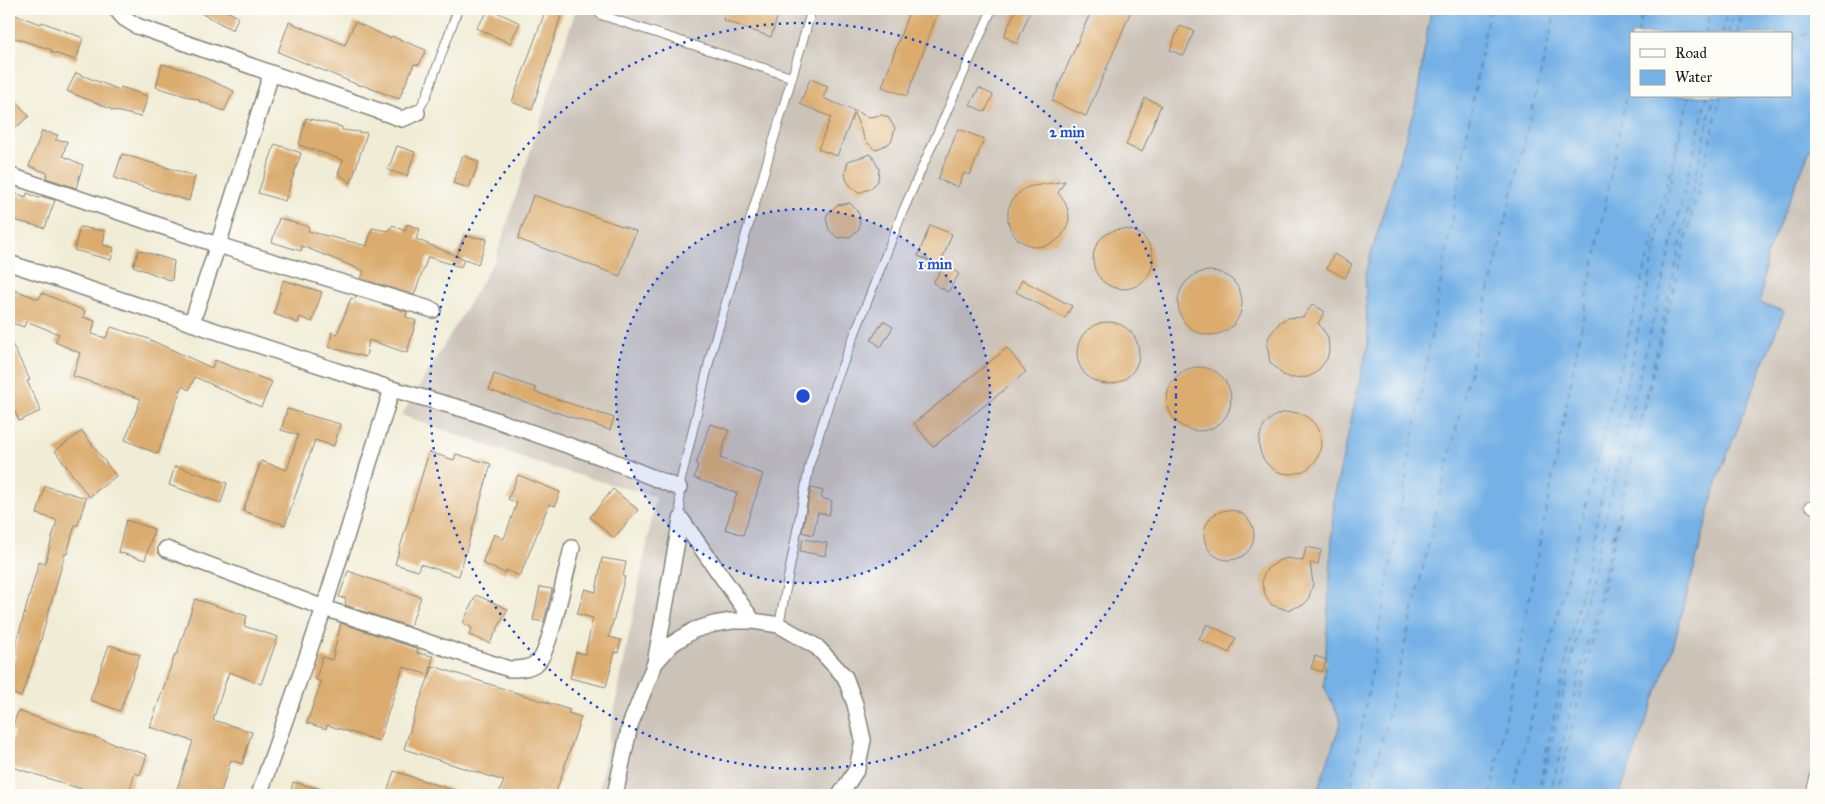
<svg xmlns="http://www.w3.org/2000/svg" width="1825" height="804" font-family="'IM FELL Great Primer',serif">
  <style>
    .industrial { fill: #cbc2b8 }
    .water { fill: #74b1e6; stroke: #486681; fill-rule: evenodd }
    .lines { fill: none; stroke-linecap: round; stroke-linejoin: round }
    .ferry { stroke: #3f586d; stroke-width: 1; stroke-dasharray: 6 5; stroke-linecap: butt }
    .building { fill: #dbac6e }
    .service-casing { stroke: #868478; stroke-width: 10 }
    .minor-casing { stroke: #868478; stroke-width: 18 }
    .service { stroke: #fff; stroke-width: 8 }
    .minor { stroke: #fff; stroke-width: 15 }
    .ring { fill: none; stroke: #1d4ed8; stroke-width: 2.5; stroke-dasharray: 2.5 5 }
    .centre { fill: #1d4ed8; stroke: #fdfcf7; stroke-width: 2.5 }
    .ring-label { font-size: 15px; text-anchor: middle; font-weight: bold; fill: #1d4ed8; stroke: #fdfcf7; stroke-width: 4; stroke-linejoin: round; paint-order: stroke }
  </style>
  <rect width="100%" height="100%" fill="#fdfcf7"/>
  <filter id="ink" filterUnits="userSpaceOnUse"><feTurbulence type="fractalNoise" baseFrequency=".02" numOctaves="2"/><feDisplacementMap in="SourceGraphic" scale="10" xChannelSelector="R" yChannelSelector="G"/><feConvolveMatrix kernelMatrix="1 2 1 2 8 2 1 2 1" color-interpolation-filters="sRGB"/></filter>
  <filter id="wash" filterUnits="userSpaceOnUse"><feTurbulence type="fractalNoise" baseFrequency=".0096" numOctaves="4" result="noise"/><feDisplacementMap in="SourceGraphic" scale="20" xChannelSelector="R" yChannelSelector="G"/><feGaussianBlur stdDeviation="1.12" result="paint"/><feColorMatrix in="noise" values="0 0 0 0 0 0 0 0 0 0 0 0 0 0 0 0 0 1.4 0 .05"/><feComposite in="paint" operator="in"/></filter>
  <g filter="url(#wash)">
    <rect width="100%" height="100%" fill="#f0ecd5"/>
    <path class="industrial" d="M 576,9 L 1431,9 L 1416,103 L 1365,274 L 1368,343 L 1334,498 L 1324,686 L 1341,722 L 1316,795 L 598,795 L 656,497 L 536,463 L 402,415 L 496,258 Z
      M 1816,142 L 1816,795 L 1619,795 L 1672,651 L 1718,478 L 1783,312 L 1760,303 L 1767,254 L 1812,145 Z"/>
    <path class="water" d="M 1431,9 L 1816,9 L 1816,142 L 1812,145 L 1767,254 L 1760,303 L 1784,311 L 1718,478 L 1672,651 L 1619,795 L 1316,795 L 1341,722 L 1324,686 L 1334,498 L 1368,343 L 1365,274 L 1416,103 ZM 1631,34 L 1791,34 L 1791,96 L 1631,96 Z"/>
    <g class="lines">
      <path class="ferry" d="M 1638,34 L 1643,9
        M 1705,34 L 1711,9
        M 1722,34 L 1728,9
        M 1728,34 L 1734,9
        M 1737,34 L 1743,9
        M 1791,39 L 1816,31
        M 1641,419 L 1714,96
        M 1350,795 L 1489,9
        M 1369,795 L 1556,9
        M 1491,795 L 1631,71
        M 1512,795 L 1689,96
        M 1537,795 L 1682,129
        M 1539,795 L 1707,96
        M 1550,795 L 1721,96
        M 1557,795 L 1622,506"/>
    </g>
    <g id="blocks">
      <path class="building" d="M 193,9 L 223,9 L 238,17 L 233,30 Z
        M 490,9 L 520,23 L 510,43 L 476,28 Z
        M 546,9 L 563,9 L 532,110 L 512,102 Z
        M 727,9 L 780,9 L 771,37 L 723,20 Z
        M 910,9 L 939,9 L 907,96 L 882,87 Z
        M 1016,9 L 1031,9 L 1017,44 L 1004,36 Z
        M 1092,9 L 1132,9 L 1086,116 L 1052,101 Z
        M 9,13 L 41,24 L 42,22 L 83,38 L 76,60 L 51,52 L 52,50 L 9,36 Z
        M 289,22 L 345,45 L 355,22 L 390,38 L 391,36 L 426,50 L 419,65 L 414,64 L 399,99 L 362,85 L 361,86 L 278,52 Z
        M 1180,26 L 1194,31 L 1184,56 L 1170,50 Z
        M 162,64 L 190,71 L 234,91 L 224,111 L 199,101 L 199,100 L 156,87 Z
        M 76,73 L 120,90 L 121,87 L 148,96 L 141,117 L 111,110 L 111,109 L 67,91 Z
        M 810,79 L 828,86 L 823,98 L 869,117 L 882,115 L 888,117 L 895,128 L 892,140 L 888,144 L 875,150 L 865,140 L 854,113 L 837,156 L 818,149 L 831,117 L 800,104 Z
        M 979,88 L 993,95 L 985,112 L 970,105 Z
        M 9,93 L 29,116 L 9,134 Z
        M 1145,98 L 1161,105 L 1142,152 L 1126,145 Z
        M 306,118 L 342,127 L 342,130 L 367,133 L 351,183 L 338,174 L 343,160 L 299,145 Z
        M 958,129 L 984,139 L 970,175 L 964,173 L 958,187 L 938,179 Z
        M 42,131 L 58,135 L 55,140 L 67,141 L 63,156 L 83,165 L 76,188 L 46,178 L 48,173 L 29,166 Z
        M 275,144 L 301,153 L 285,201 L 258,193 Z
        M 397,146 L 415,152 L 407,176 L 388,170 Z
        M 122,154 L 195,176 L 189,201 L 114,178 Z
        M 871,154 L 879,169 L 878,181 L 870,189 L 858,193 L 849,184 L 846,179 L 845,173 L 848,161 Z
        M 463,155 L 479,162 L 469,188 L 453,183 Z
        M 1065,181 L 1058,193 L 1064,200 L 1068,210 L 1069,220 L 1066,229 L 1061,237 L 1053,243 L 1045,246 L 1035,247 L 1026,244 L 1018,239 L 1011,231 L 1008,221 L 1008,210 L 1012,200 L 1019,193 L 1027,187 Z
        M 9,191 L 26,197 L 27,193 L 39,198 L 40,196 L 55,200 L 45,228 L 9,219 Z
        M 533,195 L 636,231 L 620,276 L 518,239 Z
        M 850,203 L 858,212 L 860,218 L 859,229 L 850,237 L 838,238 L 829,230 L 826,218 L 828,213 L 837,205 Z
        M 279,218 L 309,227 L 308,231 L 367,246 L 372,228 L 388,231 L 393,225 L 405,231 L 407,224 L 420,229 L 416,239 L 464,259 L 461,267 L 428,257 L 414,295 L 361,279 L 364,271 L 302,246 L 301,251 L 272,242 Z
        M 930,225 L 952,234 L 940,265 L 918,256 Z
        M 80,227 L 105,231 L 103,245 L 114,248 L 111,260 L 74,250 Z
        M1093 259a30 30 0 1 1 60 0a30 30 0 1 1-60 0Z
        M 465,236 L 487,239 L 478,264 L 456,256 Z
        M 139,250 L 174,261 L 172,281 L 133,266 Z
        M 1334,254 L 1352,264 L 1345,278 L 1327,268 Z
        M 945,264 L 959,274 L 948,292 L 933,283 Z
        M1178 303a32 32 0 1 1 64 0a32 32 0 1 1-64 0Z
        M 283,280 L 322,292 L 312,322 L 300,317 L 298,323 L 274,314 Z
        M 1022,280 L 1072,306 L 1065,318 L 1016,292 Z
        M 9,288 L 39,299 L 42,293 L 85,311 L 83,317 L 95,321 L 92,334 L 106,338 L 111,327 L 146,338 L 212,368 L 215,360 L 272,382 L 261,407 L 195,377 L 189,390 L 182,386 L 158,454 L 125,440 L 141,399 L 73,376 L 80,353 L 55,342 L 59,334 L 26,321 L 24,327 L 9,322 Z
        M 356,296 L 407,312 L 406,317 L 416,321 L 407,353 L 369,340 L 366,357 L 329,347 L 332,332 L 337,334 L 351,298 L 355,299 Z
        M 1313,304 L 1325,312 L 1318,323 L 1328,337 L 1329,351 L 1327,359 L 1316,373 L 1308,377 L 1291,378 L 1283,375 L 1270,362 L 1267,345 L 1269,336 L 1280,322 L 1287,318 L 1303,317 Z
        M 883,321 L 893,327 L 881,347 L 871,340 Z
        M1077 353a31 31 0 1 1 62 0a31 31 0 1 1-62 0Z
        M 9,338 L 30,380 L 27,381 L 41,411 L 19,421 L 9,398 Z
        M 1007,348 L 1026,372 L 933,447 L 914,423 Z
        M1167 399a32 32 0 1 1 64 0a32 32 0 1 1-64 0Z
        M 494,374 L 536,388 L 535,392 L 614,418 L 610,430 L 489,390 Z
        M 287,409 L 340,424 L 334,446 L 315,440 L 285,525 L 243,511 L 261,461 L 287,470 L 298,435 L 281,430 Z
        M1259 443a31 31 0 1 1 62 0a31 31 0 1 1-62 0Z
        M 710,424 L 729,430 L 720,458 L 763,474 L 743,535 L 725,529 L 737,493 L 694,478 L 698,465 L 696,464 Z
        M 82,431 L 116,476 L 89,497 L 55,451 Z
        M 429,452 L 454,460 L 456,454 L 491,464 L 459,576 L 420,564 L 418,571 L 395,564 Z
        M 175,466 L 227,483 L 221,503 L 169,485 Z
        M 518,475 L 560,492 L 555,506 L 549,504 L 520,576 L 506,570 L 505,573 L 482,563 L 494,534 L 504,539 L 517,503 L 508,499 Z
        M 45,486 L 86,498 L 78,525 L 75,525 L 67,554 L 65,554 L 40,643 L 21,697 L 9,692 L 9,674 L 16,655 L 13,654 L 39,562 L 45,564 L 57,520 L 37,514 Z
        M 811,488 L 823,491 L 821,498 L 832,501 L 829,515 L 818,512 L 813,535 L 802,532 Z
        M 613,489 L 638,510 L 614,538 L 590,517 Z
        M1204 535a25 25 0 1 1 50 0a25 25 0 1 1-50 0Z
        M 126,520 L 154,529 L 145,560 L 118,552 Z
        M 803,539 L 827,543 L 825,556 L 800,551 Z
        M 1306,547 L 1321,550 L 1318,564 L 1310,563 L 1313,584 L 1308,600 L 1303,605 L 1287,610 L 1272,605 L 1267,599 L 1262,584 L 1263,576 L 1267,569 L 1280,560 L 1288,558 L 1303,561 Z
        M 602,558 L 626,562 L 623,577 L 625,577 L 609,637 L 621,640 L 618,653 L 615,652 L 606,687 L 570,678 L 576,652 L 585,654 L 593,618 L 577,614 L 585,589 L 596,592 Z
        M 348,571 L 421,597 L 410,627 L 345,605 L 346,599 L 339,597 Z
        M 540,587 L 552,589 L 544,622 L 533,620 Z
        M 476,595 L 508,609 L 490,643 L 469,635 L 472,628 L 463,623 Z
        M 195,599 L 247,616 L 244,626 L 278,637 L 261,684 L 229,672 L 213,720 L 252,732 L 242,764 L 231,760 L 220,795 L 175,795 L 193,741 L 150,727 L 175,654 L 177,654 Z
        M 341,623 L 418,649 L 417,653 L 433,656 L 429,675 L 403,667 L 379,741 L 327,725 L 326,729 L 307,723 L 321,682 L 316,680 L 322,657 L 332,660 Z
        M 1207,624 L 1236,638 L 1229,653 L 1199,639 Z
        M 109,645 L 140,655 L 120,711 L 90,700 Z
        M 1315,656 L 1327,660 L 1322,672 L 1311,668 Z
        M 433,666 L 570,710 L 568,713 L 581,717 L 555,795 L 546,795 L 537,792 L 535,795 L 498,795 L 504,781 L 404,749 L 417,708 Z
        M 18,711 L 147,755 L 140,775 L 135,773 L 128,795 L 100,795 L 9,766 L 9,749 L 14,732 L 11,731 Z
        M 394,771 L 462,793 L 461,795 L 386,795 Z
        M 293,782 L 328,791 L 328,795 L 290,795 Z"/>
    </g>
  </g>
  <g filter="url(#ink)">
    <use href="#blocks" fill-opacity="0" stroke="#868478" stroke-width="1"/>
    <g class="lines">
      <defs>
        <path id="service" d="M 595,9 L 601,15 L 791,77
          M 417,113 L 426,97 L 458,9
          M 1809,506 L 1816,511
          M 681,519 L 679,488 L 712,350 L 812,9
          M 779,625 L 810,463 L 835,384 L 903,211 L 992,9
          M 1810,795 L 1816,770"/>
        <path id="minor" d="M 116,9 L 124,18 L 137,26 L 402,119 L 417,113
          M 11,176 L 218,245 L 433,310
          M 9,263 L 392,389 L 470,411 L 607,459 L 679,488
          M 192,322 L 218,245 L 271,74
          M 681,519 L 753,621
          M 166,549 L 324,608 L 509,669 C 520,669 529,669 538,662 C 549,654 567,567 572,548
          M 655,663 L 681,519
          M 259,795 L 324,608 L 392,389
          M 615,795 L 630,725 L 655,663 L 672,644 L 694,630 L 714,624 L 732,621 L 753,621 L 779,625 L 817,647 L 845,677 L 855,704 L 863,740 L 857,769 L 840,795"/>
      </defs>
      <use href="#service" class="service-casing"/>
      <use href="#minor" class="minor-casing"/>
      <use href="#service" class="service"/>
      <use href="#minor" class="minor"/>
    </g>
  </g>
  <circle cx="803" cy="396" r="187" fill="#1d4ed8" fill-opacity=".12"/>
  <g class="ring">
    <circle cx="803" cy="396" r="187"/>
    <circle cx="803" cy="396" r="373"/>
  </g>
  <circle cx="803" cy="396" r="8" class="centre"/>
  <g class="ring-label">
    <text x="1067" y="137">2 min</text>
    <text x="935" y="269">1 min</text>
  </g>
  <rect width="1825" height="804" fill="none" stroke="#fdfcf7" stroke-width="30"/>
  <rect x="1630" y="32" width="162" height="65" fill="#fdfcf7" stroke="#a3a29f"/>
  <rect x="1640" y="49" width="25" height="8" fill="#ffffff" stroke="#a3a29f"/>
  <text x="1675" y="58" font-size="15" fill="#1c1c1c">Road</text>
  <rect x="1640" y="70" width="25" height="15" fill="#74b1e6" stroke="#a3a29f"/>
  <text x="1675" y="82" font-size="15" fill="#1c1c1c">Water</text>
</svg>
